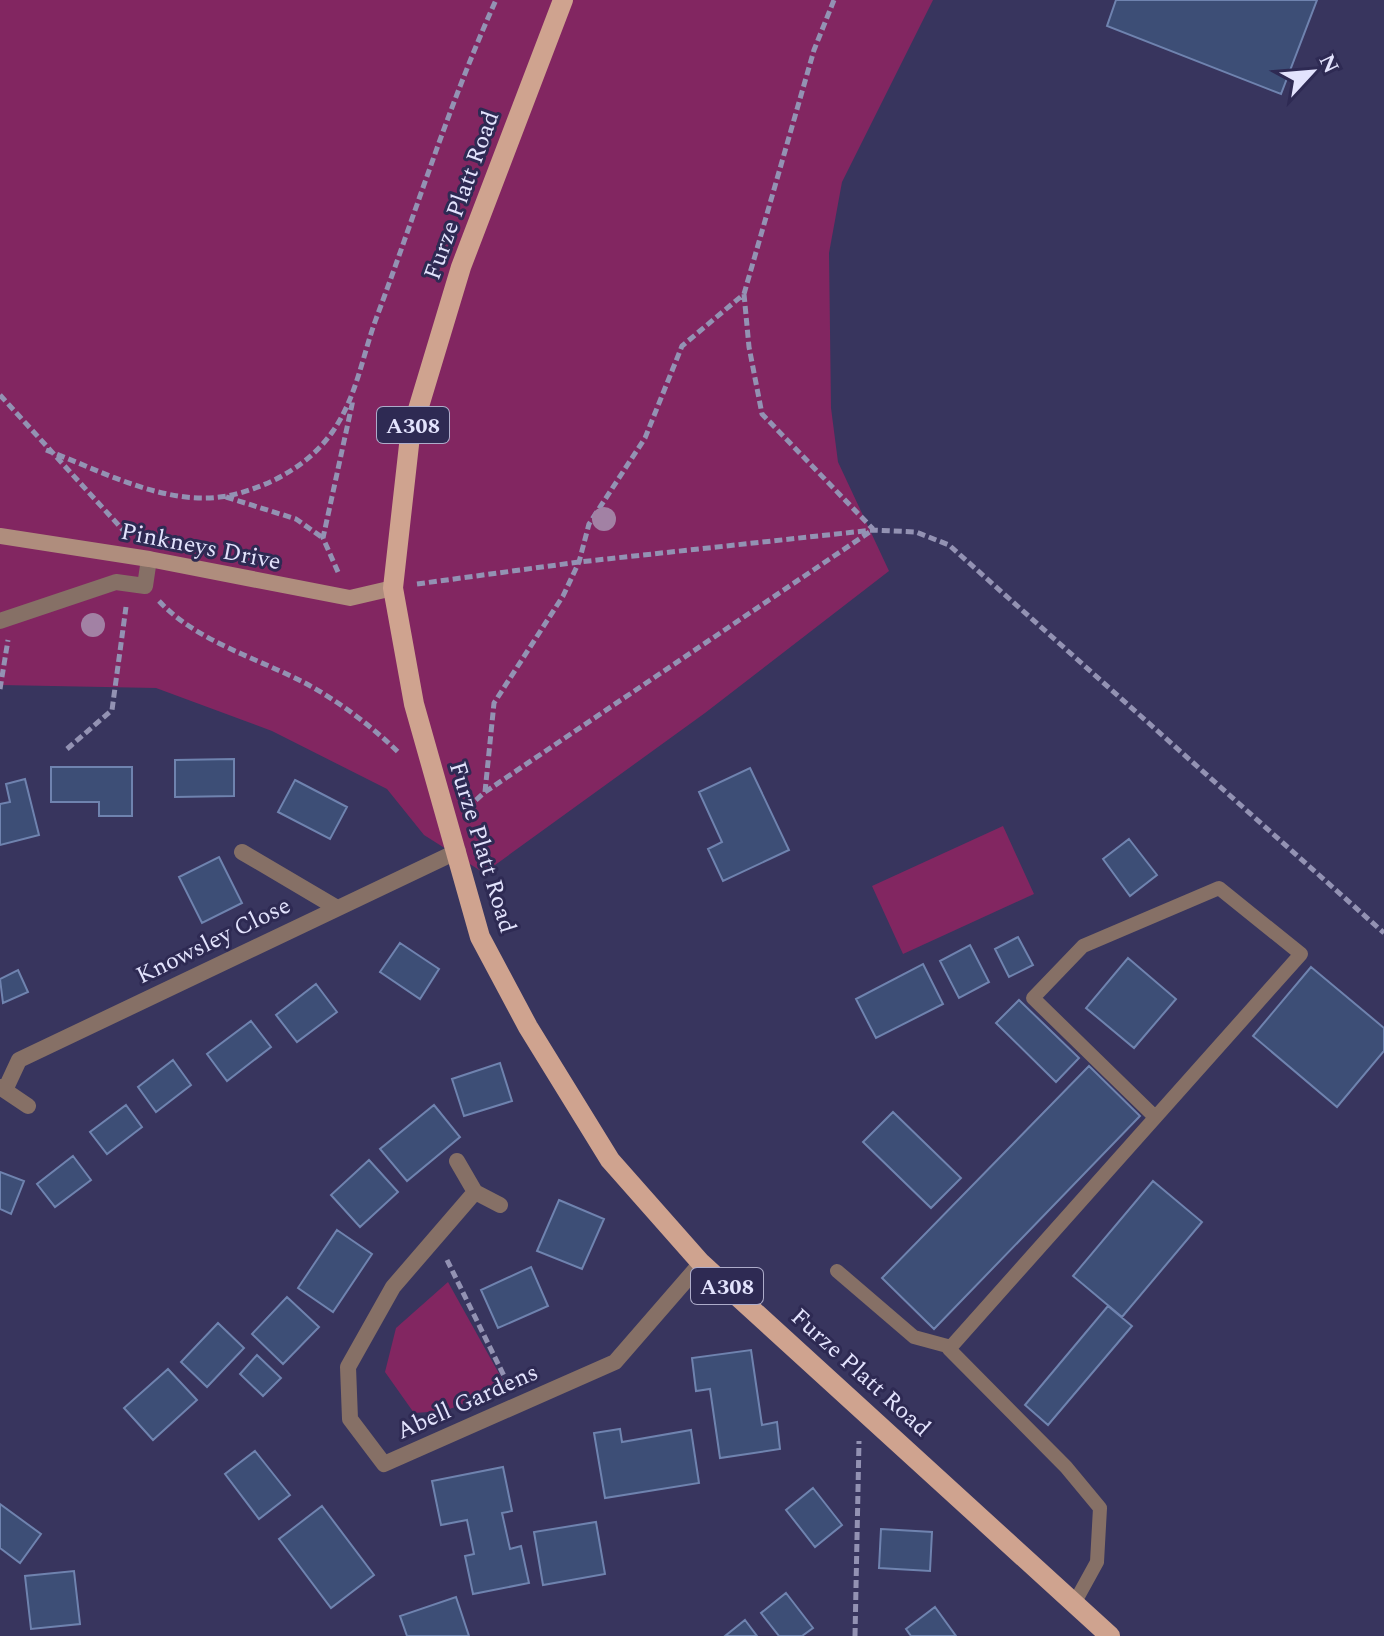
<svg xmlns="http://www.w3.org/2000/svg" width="1384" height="1636" font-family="Spectral,serif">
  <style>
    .green { fill: #822661 }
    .building { fill: #3d4e76; stroke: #6f83af; stroke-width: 2 }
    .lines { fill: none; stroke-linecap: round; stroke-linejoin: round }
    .path { stroke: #9392b3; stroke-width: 5; stroke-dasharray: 8 4; stroke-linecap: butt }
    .lane { stroke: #867066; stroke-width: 14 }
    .street { stroke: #867066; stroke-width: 16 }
    .secondary { stroke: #af8d7d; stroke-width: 16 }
    .primary { stroke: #cfa38f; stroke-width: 20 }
    .tree { fill: #a281a4 }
    .labels { text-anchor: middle; stroke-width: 6; stroke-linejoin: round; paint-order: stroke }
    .shield { fill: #2e2a53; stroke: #adacca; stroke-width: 2 }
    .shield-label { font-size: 22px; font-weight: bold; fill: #e3e3fd }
    .street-label { font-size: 24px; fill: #e3e3fd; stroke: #2e2a53 }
  </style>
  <rect width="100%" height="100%" fill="#38355e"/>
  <path class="green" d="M 0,0 L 933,0 L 842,182 L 829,253 L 831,408 L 838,462 L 889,571 L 705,713 L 484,873 L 424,835 L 387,789 L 272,731 L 156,688 L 0,685 Z
    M 1003,826 L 1034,894 L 903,954 L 872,886 Z
    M 448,1282 L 507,1388 L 444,1411 L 414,1413 L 385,1372 L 396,1328 Z"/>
  <path class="building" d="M 1116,0 L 1317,0 L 1281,94 L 1107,26 Z
    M 234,759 L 234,796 L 175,797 L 175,760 Z
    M 51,767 L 132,767 L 132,816 L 99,816 L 99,802 L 51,802 Z
    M 750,768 L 789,850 L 723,881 L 708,849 L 722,842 L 699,792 Z
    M 25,779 L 39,835 L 0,845 L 0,804 L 10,802 L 6,784 Z
    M 295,780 L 347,807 L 330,839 L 278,812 Z
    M 1129,839 L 1157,875 L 1130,896 L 1103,859 Z
    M 219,857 L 242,903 L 202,923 L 179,877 Z
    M 1018,937 L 1033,965 L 1009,977 L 995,949 Z
    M 400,943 L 439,969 L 420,999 L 380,972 Z
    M 970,945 L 989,982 L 959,998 L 940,961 Z
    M 1128,958 L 1176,999 L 1134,1048 L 1086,1008 Z
    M 923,964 L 943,1004 L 876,1038 L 856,999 Z
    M 1311,967 L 1384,1028 L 1384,1051 L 1337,1107 L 1253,1036 Z
    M 18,970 L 28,992 L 3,1003 L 0,979 Z
    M 316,984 L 337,1012 L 297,1042 L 276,1015 Z
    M 1019,1000 L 1079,1058 L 1056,1082 L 996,1023 Z
    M 251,1021 L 271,1047 L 227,1081 L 207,1054 Z
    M 173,1060 L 191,1085 L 156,1112 L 138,1087 Z
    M 500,1063 L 512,1101 L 464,1116 L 452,1079 Z
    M 1089,1066 L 1140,1116 L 934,1329 L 882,1278 Z
    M 126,1105 L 142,1127 L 107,1154 L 90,1132 Z
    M 434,1105 L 460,1137 L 407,1181 L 380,1149 Z
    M 893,1112 L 961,1178 L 931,1208 L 863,1142 Z
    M 73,1156 L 91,1180 L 55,1207 L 37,1184 Z
    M 369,1160 L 398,1192 L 360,1227 L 331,1195 Z
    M 0,1172 L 24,1181 L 11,1214 L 0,1209 Z
    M 1153,1181 L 1202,1222 L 1122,1317 L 1073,1276 Z
    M 559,1200 L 604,1219 L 582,1269 L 537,1251 Z
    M 337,1230 L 372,1254 L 333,1312 L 298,1288 Z
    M 531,1267 L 548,1306 L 498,1328 L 481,1290 Z
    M 287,1297 L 319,1327 L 283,1364 L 252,1334 Z
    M 1108,1306 L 1132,1326 L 1048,1425 L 1025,1405 Z
    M 218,1323 L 244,1348 L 207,1387 L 181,1362 Z
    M 751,1350 L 762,1425 L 777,1422 L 780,1449 L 720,1458 L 710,1389 L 696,1391 L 692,1358 Z
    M 257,1355 L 281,1378 L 263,1396 L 240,1374 Z
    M 168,1369 L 197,1400 L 153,1440 L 124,1408 Z
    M 620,1429 L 622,1442 L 691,1430 L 699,1483 L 605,1498 L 594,1433 Z
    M 255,1451 L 290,1495 L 259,1519 L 225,1474 Z
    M 503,1467 L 512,1511 L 502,1513 L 510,1549 L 521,1546 L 529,1583 L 473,1594 L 465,1556 L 474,1554 L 467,1520 L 441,1525 L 432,1481 Z
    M 813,1488 L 842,1525 L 815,1547 L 786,1510 Z
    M 0,1504 L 41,1534 L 20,1563 L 0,1548 Z
    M 322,1506 L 374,1575 L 331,1608 L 279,1539 Z
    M 596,1522 L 605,1574 L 543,1585 L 534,1532 Z
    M 881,1529 L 932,1532 L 930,1571 L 879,1568 Z
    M 74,1571 L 80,1624 L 31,1629 L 25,1576 Z
    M 786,1593 L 813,1628 L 802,1636 L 779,1636 L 761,1613 Z
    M 456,1597 L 469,1636 L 407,1636 L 400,1616 Z
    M 935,1607 L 956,1636 L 911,1636 L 906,1629 Z
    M 745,1620 L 757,1636 L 725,1636 Z"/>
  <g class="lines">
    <path class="path" d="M 744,294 L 749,347 L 762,414 L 873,529
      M 0,395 L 123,530
      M 46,450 C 102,471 166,507 227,496 C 267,488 309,466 333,431 C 357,396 362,357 376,319 C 416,212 449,104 496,0
      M 226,497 L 296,519 L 323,538
      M 338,572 L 323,538 L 353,400
      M 417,584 L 579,562 L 873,530 L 916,532 L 949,545 L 1384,933
      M 159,601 C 196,641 257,658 305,683 C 337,700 373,727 399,753
      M 0,689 L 8,640
      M 67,749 L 112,710 L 126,607
      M 485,792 L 494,703 L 563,596 L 579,562 L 589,524 L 645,438 L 682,346 L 744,294 L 814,50 L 834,0
      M 467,808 L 485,792 L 871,531
      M 447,1260 L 508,1384
      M 855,1636 L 859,1441"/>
    <path class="lane" d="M 837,1271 L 914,1337 L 951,1347
      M 1075,1602 L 1097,1562 L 1100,1508 L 1066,1467 L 949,1349 L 1301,954 L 1219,888 L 1083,946 L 1033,998 L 1155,1117"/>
    <path class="street" d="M 0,621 L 116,582 L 145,586 L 149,559
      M 242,852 L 337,908
      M 0,1087 L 28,1106
      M 5,1090 L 19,1060 L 458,851
      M 457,1161 L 475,1192 L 500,1205
      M 475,1192 L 393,1287 L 348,1367 L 350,1419 L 384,1464 L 615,1362 L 701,1263"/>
    <path class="secondary" d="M 0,536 L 149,559 L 350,598 L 393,588"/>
    <path class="primary" d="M 563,0 L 461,267 L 410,436 L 393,588 L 414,704 L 480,937 L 528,1027 L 610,1160 L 701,1263 L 1110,1636"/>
  </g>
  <g class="tree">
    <circle cx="604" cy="519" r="12"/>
    <circle cx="93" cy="625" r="12"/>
  </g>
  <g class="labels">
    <g class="shield">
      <rect x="377" y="407" width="72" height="36" rx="6"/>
      <rect x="691" y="1268" width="72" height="36" rx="6"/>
    </g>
    <g class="shield-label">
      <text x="413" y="433">A308</text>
      <text x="727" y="1294">A308</text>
    </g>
    <g class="street-label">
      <text transform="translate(461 195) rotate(-70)" y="8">Furze Platt Road</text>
      <text transform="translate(201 546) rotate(11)" y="8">Pinkneys Drive</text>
      <text transform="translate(483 847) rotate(73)" y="8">Furze Platt Road</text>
      <text transform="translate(213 940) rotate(-26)" y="8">Knowsley Close</text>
      <text transform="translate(861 1372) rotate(42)" y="8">Furze Platt Road</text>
      <text transform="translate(467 1401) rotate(-24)" y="8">Abell Gardens</text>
    </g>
  </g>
  <g transform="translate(1312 72) rotate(64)" stroke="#2e2a53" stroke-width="6" paint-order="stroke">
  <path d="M0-6L14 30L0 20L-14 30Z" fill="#e3e3fd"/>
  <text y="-12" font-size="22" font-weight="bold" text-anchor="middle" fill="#e3e3fd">N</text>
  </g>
</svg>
